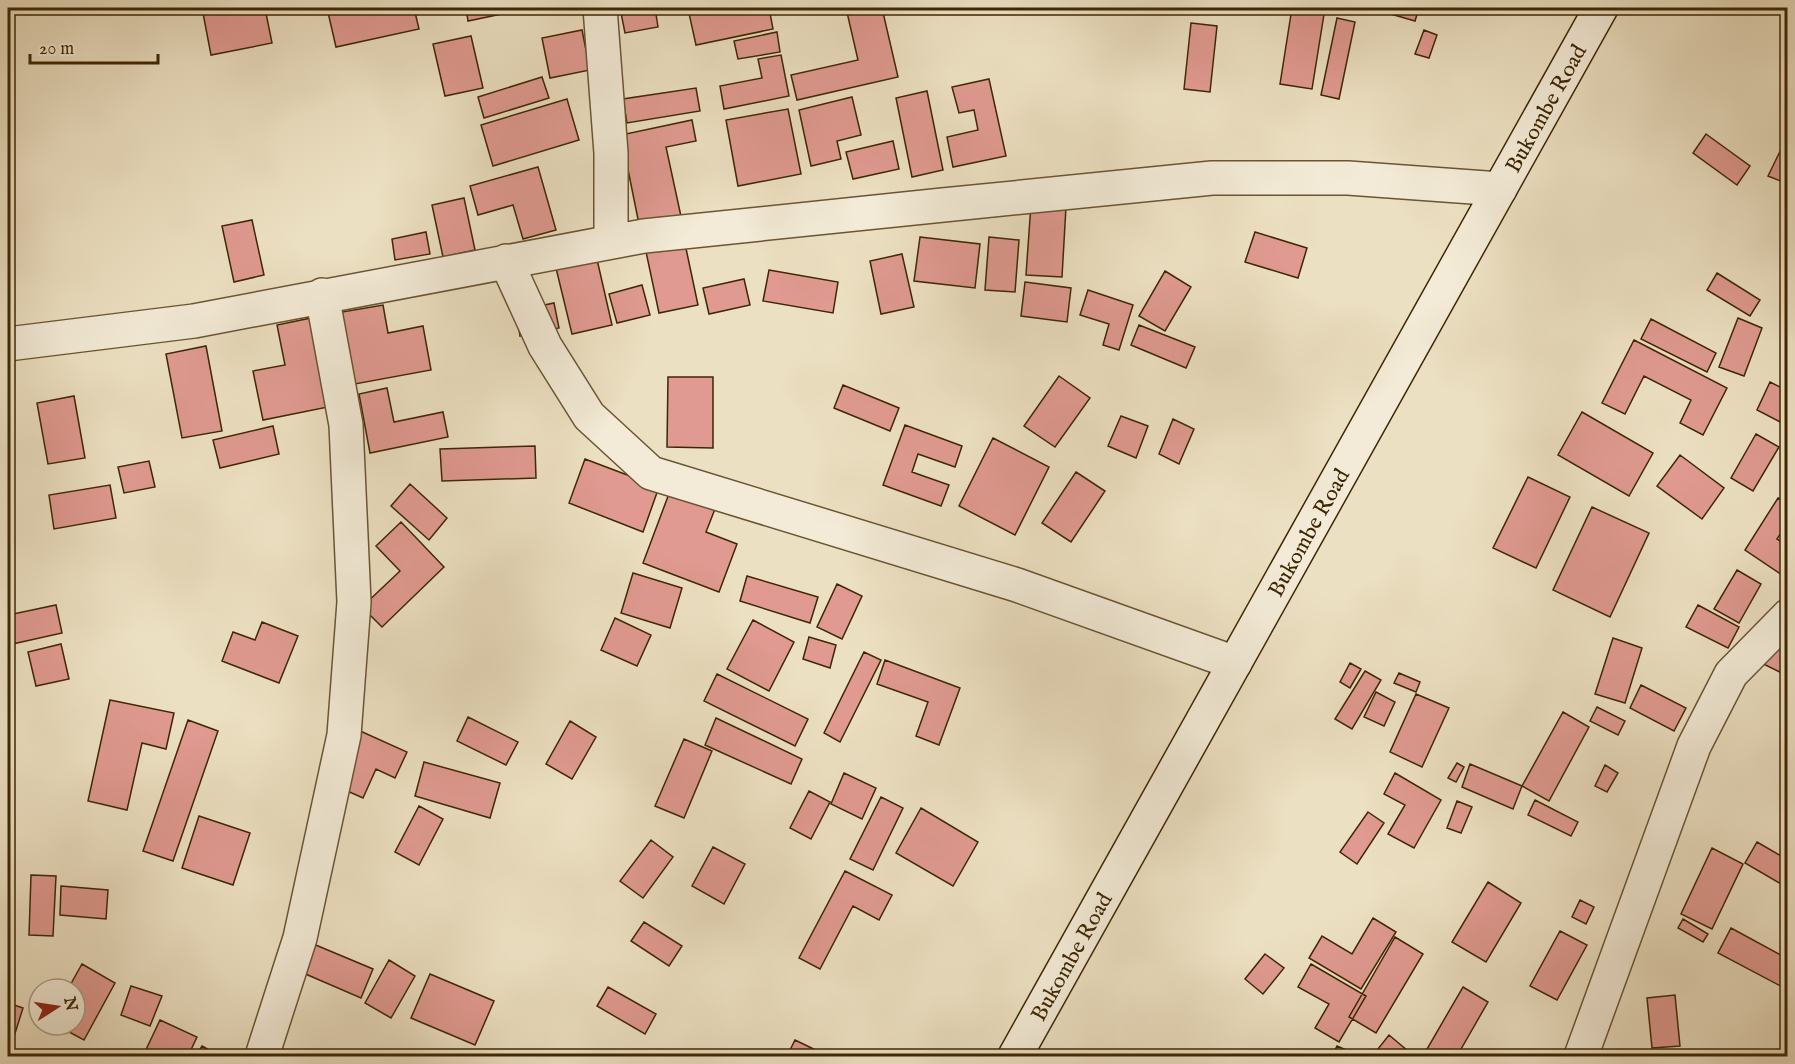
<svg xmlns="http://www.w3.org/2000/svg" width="1795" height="1064" font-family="'IM FELL English',serif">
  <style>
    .building { fill: #e09a91; stroke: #3e2703; stroke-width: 1.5 }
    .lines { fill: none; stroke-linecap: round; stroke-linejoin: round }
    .minor-casing { stroke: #6a5533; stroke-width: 36 }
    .secondary-casing { stroke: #3e2703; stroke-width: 36 }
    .minor { stroke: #f3ebd7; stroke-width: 33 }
    .secondary { stroke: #f3ebd7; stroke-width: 33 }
    .labels { text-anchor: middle; stroke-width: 4.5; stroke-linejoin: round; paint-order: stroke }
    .street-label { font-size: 22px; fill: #3e2703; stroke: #f3ebd7 }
  </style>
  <rect width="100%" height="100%" fill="#ece0c2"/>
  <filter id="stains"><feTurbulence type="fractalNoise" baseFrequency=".00333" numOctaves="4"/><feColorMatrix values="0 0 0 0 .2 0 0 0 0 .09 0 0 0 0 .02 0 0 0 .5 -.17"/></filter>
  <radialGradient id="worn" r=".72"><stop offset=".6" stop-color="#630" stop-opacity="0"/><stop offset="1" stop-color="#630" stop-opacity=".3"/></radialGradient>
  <path class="building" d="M 202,8 L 265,8 L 272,43 L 211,55 Z
    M 327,8 L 414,8 L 419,29 L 336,47 Z
    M 466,8 L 525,8 L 525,9 L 468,21 Z
    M 620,8 L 655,8 L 658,27 L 625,33 Z
    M 697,8 L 769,8 L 773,29 L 696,45 L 688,9 Z
    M 846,8 L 882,8 L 898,77 L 797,100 L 791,75 L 858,60 Z
    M 1292,8 L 1325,8 L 1312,89 L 1280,84 Z
    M 1370,8 L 1419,8 L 1415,21 Z
    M 1337,18 L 1355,22 L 1339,99 L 1321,95 Z
    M 1191,23 L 1217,26 L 1210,92 L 1184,89 Z
    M 582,30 L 590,70 L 550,78 L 542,38 Z
    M 1424,30 L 1437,35 L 1429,58 L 1415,54 Z
    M 777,32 L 780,52 L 738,59 L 734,41 Z
    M 471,36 L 483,88 L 445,96 L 433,44 Z
    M 781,55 L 789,96 L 724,109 L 720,86 L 762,78 L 758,59 Z
    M 542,77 L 549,98 L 484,118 L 478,97 Z
    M 989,79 L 1006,156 L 953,167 L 947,137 L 978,130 L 974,110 L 959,113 L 952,87 Z
    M 696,88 L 700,111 L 627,123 L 623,99 Z
    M 927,91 L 943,170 L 912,177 L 896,98 Z
    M 852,97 L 861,135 L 837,141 L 841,159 L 811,166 L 799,110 Z
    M 567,99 L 579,140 L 493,166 L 481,125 Z
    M 788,109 L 801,174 L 738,186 L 726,120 Z
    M 692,120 L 696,141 L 666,147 L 682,221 L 640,229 L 621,135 Z
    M 1706,134 L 1750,166 L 1737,185 L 1693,153 Z
    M 1788,135 L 1788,184 L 1768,176 Z
    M 893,141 L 899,169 L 853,179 L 846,152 Z
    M 538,167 L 556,230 L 523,239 L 513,205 L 478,215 L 470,186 Z
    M 464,198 L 475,250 L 443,257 L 432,205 Z
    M 1031,204 L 1066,207 L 1062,277 L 1026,275 Z
    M 252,220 L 264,275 L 234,282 L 222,226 Z
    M 426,232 L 430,254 L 395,260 L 392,239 Z
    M 1255,232 L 1307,248 L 1298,278 L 1245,262 Z
    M 920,237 L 980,244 L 975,288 L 914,281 Z
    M 989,237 L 1019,240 L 1015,292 L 985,290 Z
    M 684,239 L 698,305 L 659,313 L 645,247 Z
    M 902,254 L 914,307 L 881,314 L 870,261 Z
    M 596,255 L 612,325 L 572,334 L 555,264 Z
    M 769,270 L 838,282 L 833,313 L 763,301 Z
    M 1165,271 L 1191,287 L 1165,331 L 1139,316 Z
    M 1717,273 L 1760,300 L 1750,316 L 1707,290 Z
    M 744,279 L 750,305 L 709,314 L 703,288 Z
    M 1025,282 L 1071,288 L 1067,322 L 1021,316 Z
    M 642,285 L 650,315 L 617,323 L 609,294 Z
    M 1088,290 L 1133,305 L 1119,350 L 1103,345 L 1109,324 L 1080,315 Z
    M 554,303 L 559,328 L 520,336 L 516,311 Z
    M 383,305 L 388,333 L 423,326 L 431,370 L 355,384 L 342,312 Z
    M 311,318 L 328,407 L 263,420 L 253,371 L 285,365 L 277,325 Z
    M 1738,318 L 1762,328 L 1744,376 L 1719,367 Z
    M 1651,319 L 1716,353 L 1707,372 L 1641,339 Z
    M 1139,325 L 1195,347 L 1186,368 L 1131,345 Z
    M 1634,340 L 1727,388 L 1703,435 L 1680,423 L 1691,400 L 1644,376 L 1625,414 L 1602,403 Z
    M 206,346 L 222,431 L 182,438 L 166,354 Z
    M 1059,376 L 1090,398 L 1055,447 L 1024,426 Z
    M 668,377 L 713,377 L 713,448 L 667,447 Z
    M 1770,382 L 1788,391 L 1788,426 L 1757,410 Z
    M 843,385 L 899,408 L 890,431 L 834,408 Z
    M 387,388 L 394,422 L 443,412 L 448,437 L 370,453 L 359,394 Z
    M 74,396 L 85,458 L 48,464 L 37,403 Z
    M 1582,412 L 1653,453 L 1629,496 L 1558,455 Z
    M 1121,416 L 1148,426 L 1136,458 L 1108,446 Z
    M 1173,419 L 1194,429 L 1179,464 L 1159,454 Z
    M 905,425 L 962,446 L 955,467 L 918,454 L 912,472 L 949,485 L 941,506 L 883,485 Z
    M 273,426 L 279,454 L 220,468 L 213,440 Z
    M 1756,434 L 1779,447 L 1753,491 L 1731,478 Z
    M 993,438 L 1049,467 L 1015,535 L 959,506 Z
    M 535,446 L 536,478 L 442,481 L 440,449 Z
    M 1680,455 L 1724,488 L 1702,519 L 1657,486 Z
    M 585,459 L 659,487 L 643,532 L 569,503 Z
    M 149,461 L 155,487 L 124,493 L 118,467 Z
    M 1076,472 L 1105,491 L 1071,542 L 1042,523 Z
    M 1528,477 L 1570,497 L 1536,568 L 1493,548 Z
    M 410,484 L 447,518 L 429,540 L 391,506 Z
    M 110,485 L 116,518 L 54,529 L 49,495 Z
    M 670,491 L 715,509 L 706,532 L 737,544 L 719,592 L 643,563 Z
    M 1778,498 L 1788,504 L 1788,522 L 1777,539 L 1788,546 L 1788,566 L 1782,575 L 1745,550 Z
    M 1592,507 L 1649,533 L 1610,617 L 1553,590 Z
    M 401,522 L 444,567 L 382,627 L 362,607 L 400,571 L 376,546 Z
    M 1737,570 L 1761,584 L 1739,623 L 1714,609 Z
    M 633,573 L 682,588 L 670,628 L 621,613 Z
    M 747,576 L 818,597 L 810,623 L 740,601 Z
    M 837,584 L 862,596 L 842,639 L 817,627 Z
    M 56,605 L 62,633 L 8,645 L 8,615 Z
    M 1698,605 L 1739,627 L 1728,648 L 1686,627 Z
    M 615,618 L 651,635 L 637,666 L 601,650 Z
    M 753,620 L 794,642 L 769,691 L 727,669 Z
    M 262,622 L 298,636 L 279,683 L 222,661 L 233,632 L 255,640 Z
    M 1756,632 L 1788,648 L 1788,676 L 1745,655 Z
    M 809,637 L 836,645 L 830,668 L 803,659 Z
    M 1613,638 L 1642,648 L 1625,703 L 1595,694 Z
    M 61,644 L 69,679 L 36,686 L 28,652 Z
    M 864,652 L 881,660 L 840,742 L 824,733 Z
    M 885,660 L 960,688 L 939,745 L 916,736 L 928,702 L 877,684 Z
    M 1350,663 L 1361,669 L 1350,688 L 1340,682 Z
    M 1365,671 L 1381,680 L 1352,729 L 1335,719 Z
    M 1399,673 L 1420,682 L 1416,692 L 1394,683 Z
    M 717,674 L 808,719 L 795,746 L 704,701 Z
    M 1641,685 L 1686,708 L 1674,731 L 1630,708 Z
    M 1376,692 L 1395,702 L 1384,726 L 1364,717 Z
    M 1416,694 L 1449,708 L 1422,767 L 1390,752 Z
    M 110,700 L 174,713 L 166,749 L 142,743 L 127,810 L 88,801 Z
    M 1597,707 L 1625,721 L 1618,735 L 1590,721 Z
    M 1563,712 L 1589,727 L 1549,801 L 1522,786 Z
    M 468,717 L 518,742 L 506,765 L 457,741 Z
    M 716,718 L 802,759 L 791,784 L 705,745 Z
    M 188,720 L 218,731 L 173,861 L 143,851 Z
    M 570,721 L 596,737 L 572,779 L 546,764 Z
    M 358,730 L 407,752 L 395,778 L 376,769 L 363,798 L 334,785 Z
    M 684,739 L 712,751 L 684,818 L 655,806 Z
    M 424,762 L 500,783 L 490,818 L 415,796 Z
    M 1457,763 L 1464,767 L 1456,782 L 1448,778 Z
    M 1470,764 L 1522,786 L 1513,809 L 1462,787 Z
    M 1605,765 L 1618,773 L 1607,792 L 1595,786 Z
    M 844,773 L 876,788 L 862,819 L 831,804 Z
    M 1395,773 L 1441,800 L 1414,848 L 1388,834 L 1405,805 L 1384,794 Z
    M 809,791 L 830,802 L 811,839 L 790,828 Z
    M 881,797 L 903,808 L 873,870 L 850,859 Z
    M 1535,800 L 1578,822 L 1571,836 L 1528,815 Z
    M 1457,801 L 1472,807 L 1461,833 L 1447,828 Z
    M 419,806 L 443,819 L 419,865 L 395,852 Z
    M 921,808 L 978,842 L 953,886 L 896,853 Z
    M 1368,812 L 1384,823 L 1357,864 L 1340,852 Z
    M 199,816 L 250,833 L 233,885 L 182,868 Z
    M 651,840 L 673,857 L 643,898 L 620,881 Z
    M 1757,842 L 1788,860 L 1788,888 L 1745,863 Z
    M 713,847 L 745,864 L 724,904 L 692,886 Z
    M 1712,848 L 1743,864 L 1712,929 L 1681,914 Z
    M 845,871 L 892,895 L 879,920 L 853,906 L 820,969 L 799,958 Z
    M 31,875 L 56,876 L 53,936 L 29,935 Z
    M 1488,882 L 1521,903 L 1486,962 L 1452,942 Z
    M 61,886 L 108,890 L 106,919 L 60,915 Z
    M 1580,900 L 1594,907 L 1586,924 L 1572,917 Z
    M 1373,918 L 1396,932 L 1361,989 L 1309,958 L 1322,936 L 1352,954 Z
    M 1683,919 L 1708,934 L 1703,942 L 1678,928 Z
    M 644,922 L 682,946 L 669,966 L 631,941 Z
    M 1731,928 L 1786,958 L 1788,956 L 1788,990 L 1718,953 Z
    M 1560,931 L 1587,945 L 1557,1000 L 1530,986 Z
    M 1395,937 L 1423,954 L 1376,1033 L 1349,1017 Z
    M 299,938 L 373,969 L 361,998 L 287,966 Z
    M 1265,954 L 1284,968 L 1263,994 L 1245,979 Z
    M 389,960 L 415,976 L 391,1018 L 365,1003 Z
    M 82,964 L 115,983 L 84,1040 L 56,1025 L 75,1025 L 75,989 L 68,989 Z
    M 1311,964 L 1366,996 L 1339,1042 L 1315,1028 L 1329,1004 L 1298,987 Z
    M 430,974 L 494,1001 L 475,1045 L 411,1018 Z
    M 131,986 L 162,996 L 150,1026 L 121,1015 Z
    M 608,987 L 656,1014 L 645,1034 L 597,1006 Z
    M 1463,987 L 1488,1002 L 1457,1056 L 1423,1056 Z
    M 1675,995 L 1680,1046 L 1652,1048 L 1647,998 Z
    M 8,1003 L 23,1008 L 12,1043 L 8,1041 Z
    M 160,1020 L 197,1037 L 188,1056 L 143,1056 Z
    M 1389,1035 L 1414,1056 L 1377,1056 L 1374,1054 Z
    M 795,1040 L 828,1056 L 787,1056 Z
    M 202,1046 L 220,1056 L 196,1056 Z
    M 1337,1046 L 1360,1056 L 1332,1056 Z"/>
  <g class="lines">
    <defs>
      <path id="minor" d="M 600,8 L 611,153 L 611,242
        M 506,261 L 545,346 L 589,416 L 651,473 L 1017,585 L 1235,663
        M 8,344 L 194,321 L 644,236 L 943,205 L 1212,178 L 1348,178 L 1500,189
        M 262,1056 L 300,938 L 344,735 L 354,602 L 346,425 L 322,295
        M 1581,1056 L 1694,746 L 1731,674 L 1788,616"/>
      <g id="secondary">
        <path id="s1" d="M 1015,1056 L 1601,8"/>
      </g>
    </defs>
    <use href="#minor" class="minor-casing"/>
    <use href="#secondary" class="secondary-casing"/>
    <use href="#minor" class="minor"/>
    <use href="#secondary" class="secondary"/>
  </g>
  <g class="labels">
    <g class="street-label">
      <text dy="8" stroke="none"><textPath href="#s1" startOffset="1086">Bukombe Road</textPath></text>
      <text dy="8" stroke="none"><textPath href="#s1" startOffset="600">Bukombe Road</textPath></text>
      <text dy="8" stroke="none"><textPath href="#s1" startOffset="114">Bukombe Road</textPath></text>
    </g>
  </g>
  <rect width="1795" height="1064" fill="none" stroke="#ece0c2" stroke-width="30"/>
  <rect x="9" y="9" width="1777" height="1046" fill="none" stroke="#3e2703" stroke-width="3"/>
  <rect x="15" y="15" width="1765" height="1034" fill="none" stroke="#3e2703" stroke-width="1.5"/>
  <g transform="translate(57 1007) rotate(78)"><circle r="28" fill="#f3ebd7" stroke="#ab9d82" stroke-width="1.5"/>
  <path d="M0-4.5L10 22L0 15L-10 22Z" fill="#8f2418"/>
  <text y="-9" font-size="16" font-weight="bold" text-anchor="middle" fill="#3e2703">N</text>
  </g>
  <path d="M30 54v9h128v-9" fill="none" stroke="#3e2703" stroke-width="3"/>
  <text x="39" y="54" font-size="18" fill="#3e2703" stroke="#f3ebd7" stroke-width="4.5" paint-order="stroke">20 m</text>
  <rect width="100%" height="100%" filter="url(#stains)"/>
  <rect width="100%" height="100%" fill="url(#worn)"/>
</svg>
